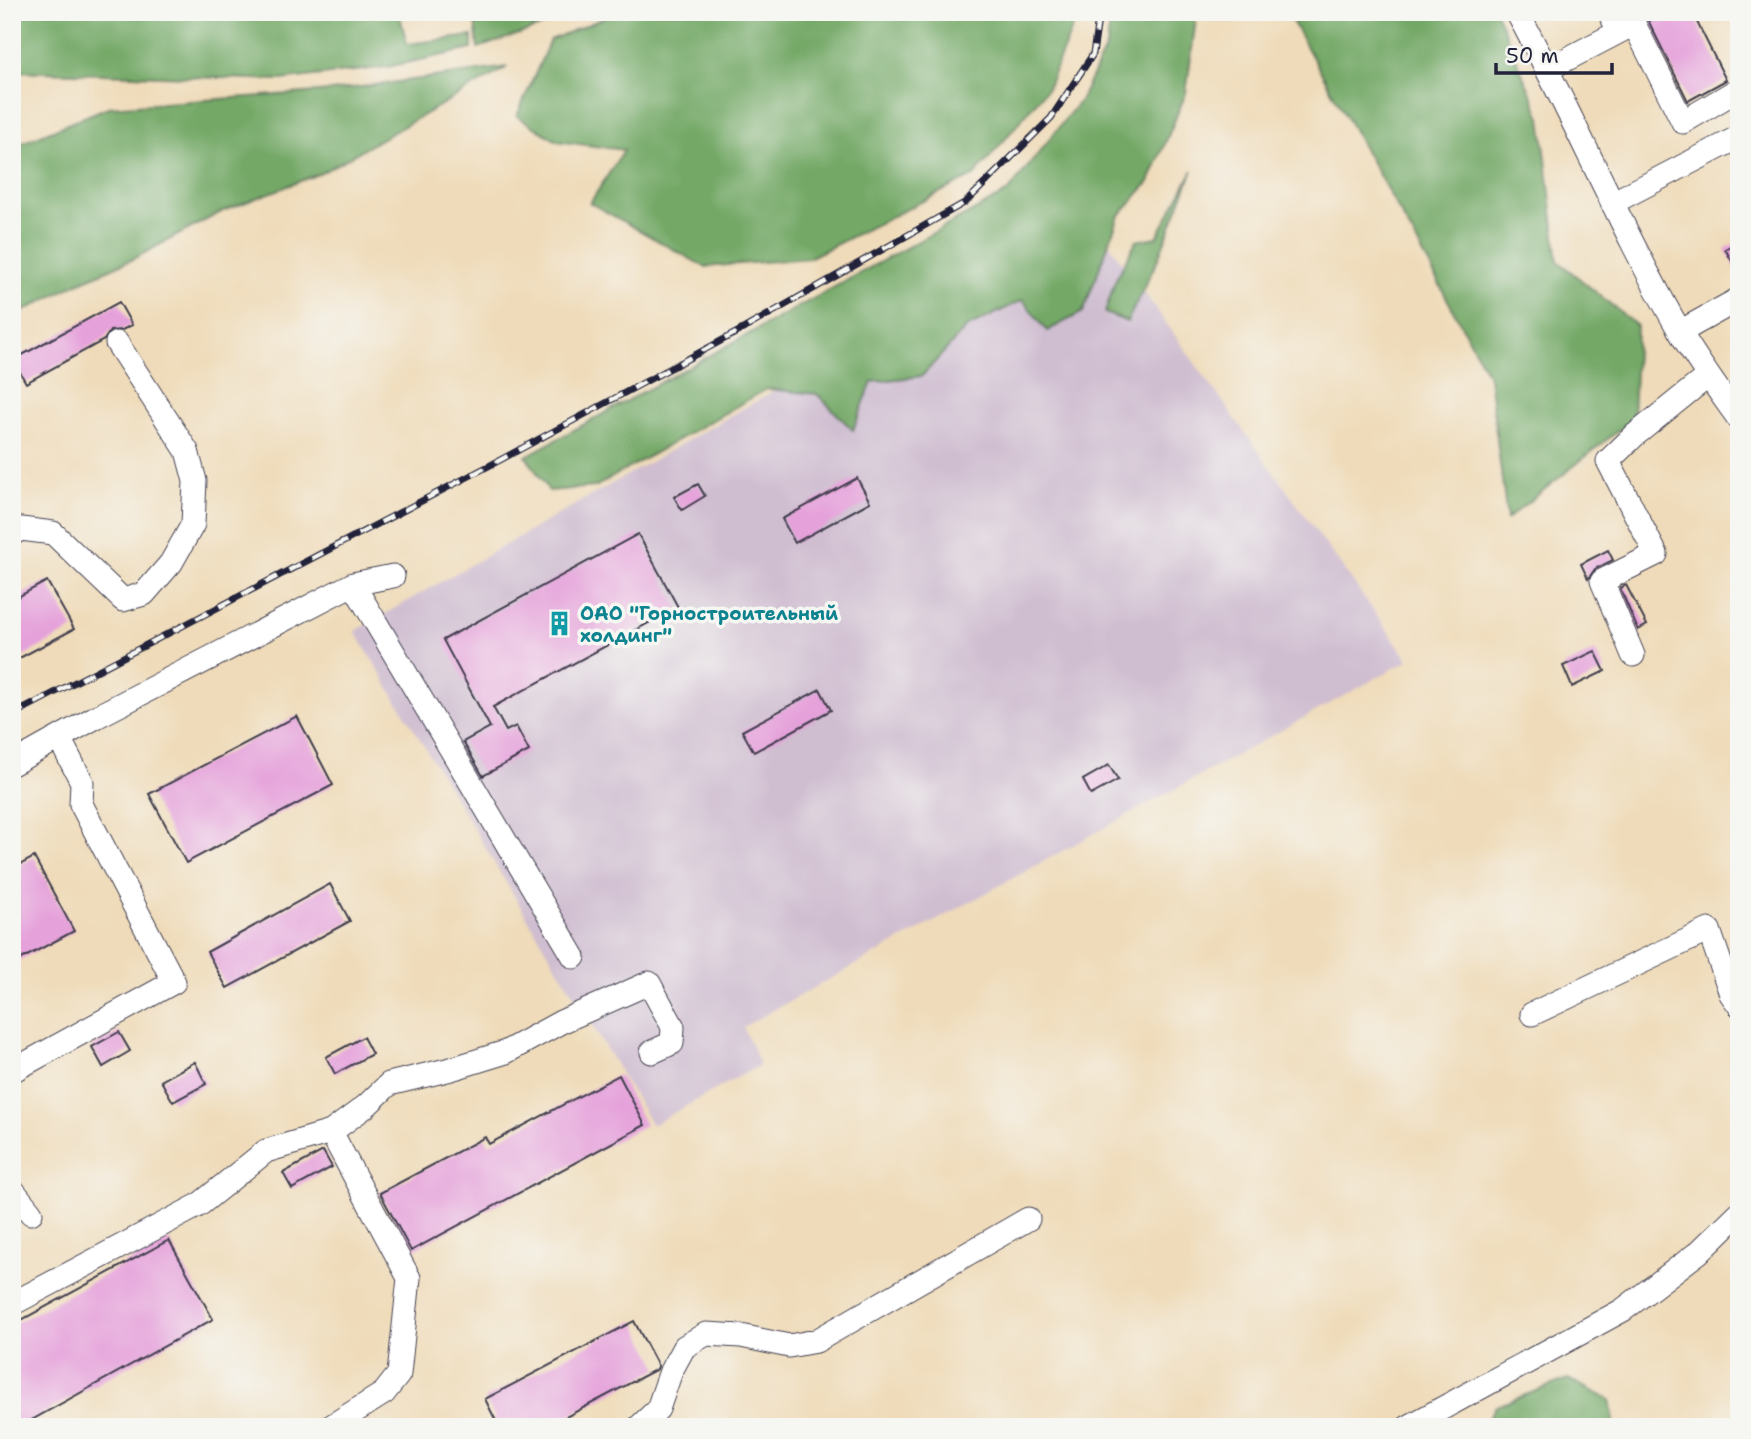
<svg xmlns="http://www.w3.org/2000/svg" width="1751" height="1439" font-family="'Shantell Sans',sans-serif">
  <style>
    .industrial { fill: #cfbdd0 }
    .forest { fill: #73a866; stroke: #4a6550; stroke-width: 2 }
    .building { fill: #e5a1da }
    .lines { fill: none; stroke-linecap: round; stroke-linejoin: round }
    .minor-casing { stroke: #413e4e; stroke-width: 25 }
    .minor { stroke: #fff; stroke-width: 23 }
    .rail-casing { stroke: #22223b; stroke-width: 7 }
    .rail { stroke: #f6f6f2; stroke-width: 4.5; stroke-dasharray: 13; stroke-linecap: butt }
    .labels { text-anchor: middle; stroke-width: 7; stroke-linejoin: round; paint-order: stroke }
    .culture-label { font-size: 19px; font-weight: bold; fill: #0d838f; stroke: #f6f6f2; text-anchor: start }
  </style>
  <rect width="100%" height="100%" fill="#f6f6f2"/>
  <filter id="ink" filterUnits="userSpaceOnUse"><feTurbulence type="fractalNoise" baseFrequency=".0143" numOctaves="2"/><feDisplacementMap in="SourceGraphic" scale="14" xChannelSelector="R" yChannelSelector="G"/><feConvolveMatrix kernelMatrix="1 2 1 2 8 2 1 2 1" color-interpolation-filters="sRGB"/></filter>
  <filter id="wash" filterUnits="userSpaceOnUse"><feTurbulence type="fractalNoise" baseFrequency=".00686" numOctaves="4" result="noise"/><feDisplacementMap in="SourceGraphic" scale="28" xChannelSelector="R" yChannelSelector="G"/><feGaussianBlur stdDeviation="1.57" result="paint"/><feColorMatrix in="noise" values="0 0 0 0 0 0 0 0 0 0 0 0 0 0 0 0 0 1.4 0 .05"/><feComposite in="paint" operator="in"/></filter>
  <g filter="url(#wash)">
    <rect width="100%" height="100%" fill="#efdbb9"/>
    <path class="industrial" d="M 1086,212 L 1409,660 L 743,1027 L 760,1065 L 652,1125 L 355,631 Z"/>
    <path class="forest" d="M 12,12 L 399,12 L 407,44 L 472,36 L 472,49 L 387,67 L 281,80 L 12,71 Z
      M 474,12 L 572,12 L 537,28 L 478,48 Z
      M 618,12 L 1079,12 L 1047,89 L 975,175 L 809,258 L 705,267 L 590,203 L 624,150 L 557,141 L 517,116 L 550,40 Z
      M 1111,12 L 1197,12 L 1186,93 L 1149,182 L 1119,216 L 1083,312 L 1047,331 L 1023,300 L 966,328 L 922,376 L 872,382 L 853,430 L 817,394 L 767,389 L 595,487 L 549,491 L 526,456 L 1008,192 L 1081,99 L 1107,45 Z
      M 1287,12 L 1496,12 L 1541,117 L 1558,261 L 1637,326 L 1633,419 L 1507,519 L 1489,377 L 1419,246 Z
      M 508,67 L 321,173 L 223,211 L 133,259 L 78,283 L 12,317 L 12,147 L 108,107 L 331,91 Z
      M 1193,170 L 1157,261 L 1127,322 L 1105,313 L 1115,281 L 1136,241 L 1157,237 Z
      M 1568,1379 L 1610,1400 L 1615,1427 L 1482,1427 L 1496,1406 Z"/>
    <g id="blocks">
      <path class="building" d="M 1641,12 L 1692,12 L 1726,80 L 1688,101 L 1647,18 Z
        M 1739,241 L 1739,273 L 1725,249 Z
        M 119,302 L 132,325 L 122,330 L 110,331 L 104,340 L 26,383 L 13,360 Z
        M 857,478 L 870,502 L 795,543 L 782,519 Z
        M 698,484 L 705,496 L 682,510 L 674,497 Z
        M 638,534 L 678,607 L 493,707 L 506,731 L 516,726 L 529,751 L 483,776 L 463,742 L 490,727 L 443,640 Z
        M 1608,550 L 1613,560 L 1595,569 L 1588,579 L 1581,564 Z
        M 47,581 L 74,629 L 12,662 L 12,600 Z
        M 1626,585 L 1647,625 L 1638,630 L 1620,588 Z
        M 1595,651 L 1605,671 L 1572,687 L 1563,666 Z
        M 820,689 L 831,710 L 754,752 L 742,731 Z
        M 297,716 L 333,785 L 186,863 L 149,794 Z
        M 1109,765 L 1118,780 L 1091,795 L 1083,780 Z
        M 34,857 L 74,931 L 12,964 L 12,869 Z
        M 330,884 L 350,921 L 227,988 L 207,952 Z
        M 119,1032 L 130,1051 L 103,1067 L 92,1047 Z
        M 363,1037 L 372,1054 L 335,1074 L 326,1057 Z
        M 195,1062 L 206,1084 L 173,1102 L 161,1081 Z
        M 619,1075 L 645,1125 L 411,1251 L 380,1193 L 485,1137 L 489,1144 Z
        M 323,1151 L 332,1167 L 292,1189 L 283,1173 Z
        M 169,1240 L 213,1319 L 19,1427 L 12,1427 L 12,1325 Z
        M 634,1321 L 658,1366 L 657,1369 L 547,1427 L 499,1427 L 485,1399 Z"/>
    </g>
  </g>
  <g filter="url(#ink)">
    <use href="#blocks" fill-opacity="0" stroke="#413e4e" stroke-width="2"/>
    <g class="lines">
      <defs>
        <path id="minor" d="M 1517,12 C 1574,117 1620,227 1679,330 C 1697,361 1718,390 1739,419
          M 1609,12 L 1619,31
          M 1548,69 L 1634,24 L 1683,122 L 1739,89
          M 1612,203 L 1739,137
          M 1680,332 L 1739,299
          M 12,534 L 21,529 L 53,533 L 123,600 L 144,594 L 171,563 L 193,524 L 195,481 L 187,451 L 117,343
          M 353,584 L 574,957
          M 1633,655 L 1602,581 L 1656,554 L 1608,461 L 1635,435 L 1708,376
          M 12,764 L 96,717 L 353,584 L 393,576
          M 1532,1014 L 1709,930 L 1731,994 L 1739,1005
          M 12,1071 L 174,982 L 81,804 L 82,782 L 59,738
          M 12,1189 L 31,1213
          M 12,1304 L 199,1205 L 266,1151 L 331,1132 L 366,1106 L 389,1084 L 451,1069 L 506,1052 L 561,1022 L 649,983 L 673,1027 L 672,1043 L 652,1052
          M 330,1427 L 384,1393 L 399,1374 L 409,1278 L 331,1132
          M 639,1427 L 658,1409 L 671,1371 L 684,1347 L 706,1334 L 741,1336 L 789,1346 L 816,1341 L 1028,1219
          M 1408,1427 L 1623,1310 L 1699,1252 L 1739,1213"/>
      </defs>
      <use href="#minor" class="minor-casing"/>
      <use href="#minor" class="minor"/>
      <defs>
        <path id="rail" d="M 12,715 L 502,459 L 743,329 L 966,202 L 1051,118 L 1093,54 L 1099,12"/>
      </defs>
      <use href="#rail" class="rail-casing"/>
      <use href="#rail" class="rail"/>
    </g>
  </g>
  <defs>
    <symbol id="building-bare" viewBox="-9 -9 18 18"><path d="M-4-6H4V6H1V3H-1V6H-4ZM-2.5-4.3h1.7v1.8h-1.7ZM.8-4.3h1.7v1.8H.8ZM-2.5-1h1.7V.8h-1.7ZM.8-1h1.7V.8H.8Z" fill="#0f9aa8" stroke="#f6f6f2" stroke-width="2.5" paint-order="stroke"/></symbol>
  </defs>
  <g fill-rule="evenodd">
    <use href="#building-bare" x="542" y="606" width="35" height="35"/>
  </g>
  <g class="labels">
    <g class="culture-label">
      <text x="580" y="620">ОАО "Горностроительный<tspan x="580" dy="22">холдинг"</tspan></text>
    </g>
  </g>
  <rect width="1751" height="1439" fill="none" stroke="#f6f6f2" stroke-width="42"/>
  <path d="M1496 63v10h116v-10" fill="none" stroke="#22223b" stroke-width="3.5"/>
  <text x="1506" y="63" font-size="21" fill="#22223b" stroke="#f6f6f2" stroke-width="5" paint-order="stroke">50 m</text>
</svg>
